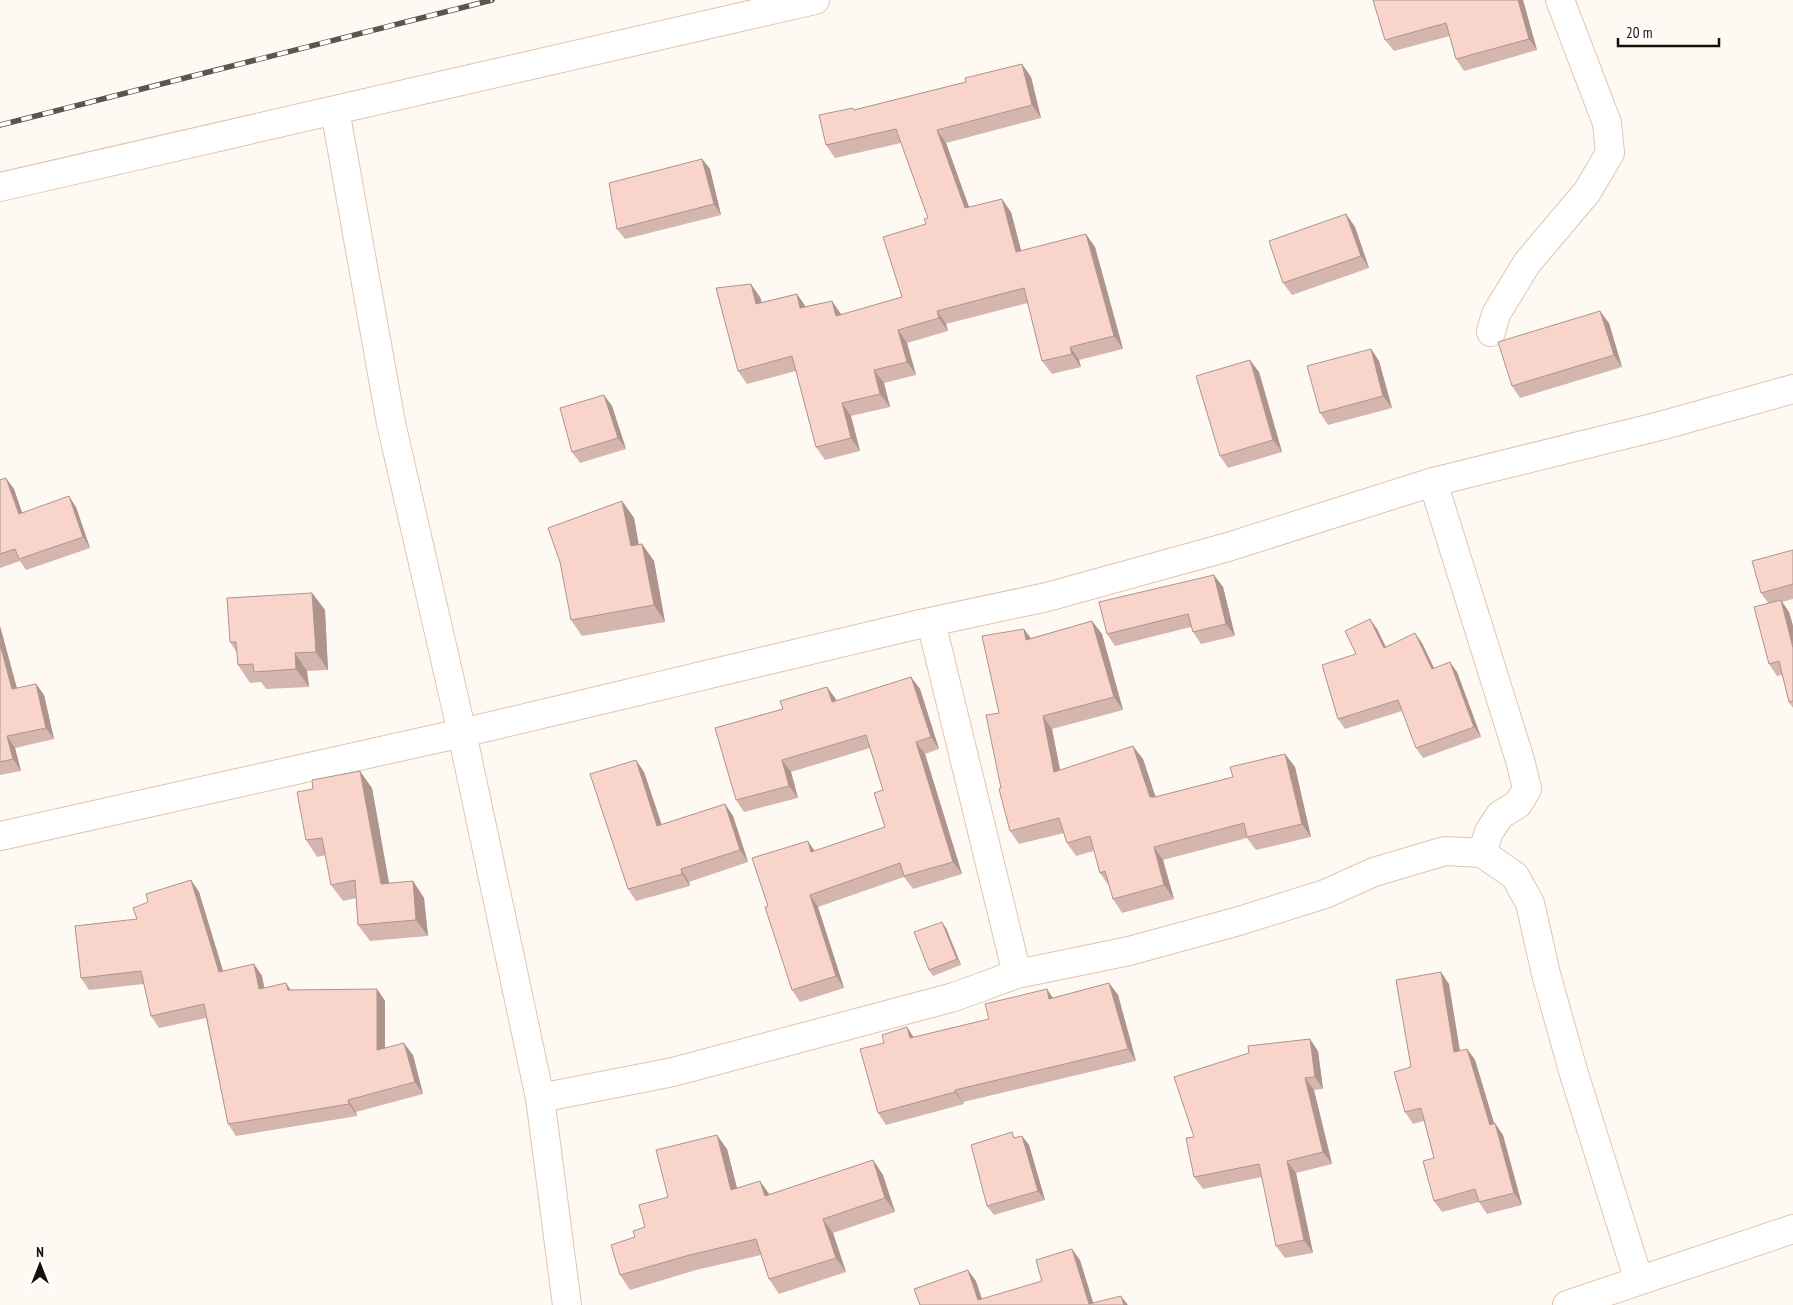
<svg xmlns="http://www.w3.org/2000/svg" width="1793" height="1305" font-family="'PT Sans Narrow',sans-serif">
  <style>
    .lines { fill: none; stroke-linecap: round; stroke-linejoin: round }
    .street-casing { stroke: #e1c5ac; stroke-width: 30 }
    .street { stroke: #fff; stroke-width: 28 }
    .rail-casing { stroke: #5c544d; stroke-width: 5.5 }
    .rail { stroke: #fff; stroke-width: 4; stroke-dasharray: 11; stroke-linecap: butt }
    .wall { fill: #d5b6ae }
    .shaded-wall { fill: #ae948d }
    .building { fill: #f8d4ca; stroke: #ae948d }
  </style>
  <rect width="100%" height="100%" fill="#fff9f4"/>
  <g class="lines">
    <defs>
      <path id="street" d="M 335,110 L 391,423 L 462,733 L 540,1098 L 567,1305
        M 0,187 L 815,0
        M 1491,332 L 1496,314 L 1527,263 L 1587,192 L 1610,153 L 1607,123 L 1560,0
        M 1433,482 L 1520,760 L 1527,789 L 1518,804 L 1500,815 L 1489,832 L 1482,853
        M 931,622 L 1017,974
        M 0,836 L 462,733 L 916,625 L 1047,597 L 1228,547 L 1433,482 L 1660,426 L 1793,389
        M 540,1098 L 673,1072 L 954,997 L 1017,974 L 1129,951 L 1239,921 L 1325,894 L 1374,872 L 1445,851 L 1482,853 L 1515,876 L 1530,903 L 1546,974 L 1574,1074 L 1639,1281
        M 1567,1305 L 1793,1229"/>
    </defs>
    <use href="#street" class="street-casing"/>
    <use href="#street" class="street"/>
    <defs>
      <path id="rail" d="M 0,125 L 492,0"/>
    </defs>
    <use href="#rail" class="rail-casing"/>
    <use href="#rail" class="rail"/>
  </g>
  <path class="wall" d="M 1523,0 L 1537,50 L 1464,71 L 1456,59 L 1450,36 L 1394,51 L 1385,40 Z
    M 1022,64 L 1031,77 L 1041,118 L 946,143 L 969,207 L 1011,212 L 1021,251 L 1095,247 L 1123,349 L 1079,360 L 1081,367 L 1052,374 L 1042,361 L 1028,303 L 946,324 L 948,331 L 907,343 L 916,375 L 884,383 L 890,407 L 851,416 L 860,451 L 825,460 L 816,447 L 796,371 L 747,384 L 738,371 L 760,297 L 762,302 L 797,294 L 805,307 L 832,301 L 841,315 L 902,297 L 928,218 L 901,143 L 835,158 L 826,145 L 855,110 L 966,82 Z
    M 702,159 L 710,169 L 721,215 L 625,239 L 617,229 Z
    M 1346,214 L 1355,227 L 1369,268 L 1292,295 L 1283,283 Z
    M 1609,323 L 1622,367 L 1520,398 L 1512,386 Z
    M 1371,349 L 1379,361 L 1392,408 L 1328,425 L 1320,413 Z
    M 1259,372 L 1282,452 L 1228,468 L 1220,456 Z
    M 604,395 L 612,406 L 626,449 L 580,463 L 572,452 Z
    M 0,480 L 14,489 L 22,513 L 76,507 L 90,548 L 26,570 L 20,561 L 0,568 Z
    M 622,501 L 634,518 L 639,545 L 642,544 L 654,561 L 665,622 L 582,636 L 571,620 Z
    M 1793,550 L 1793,599 L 1782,602 L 1789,612 L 1793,626 L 1793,708 L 1789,702 L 1782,675 L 1777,676 L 1769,664 L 1768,603 L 1761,593 Z
    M 1214,575 L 1223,587 L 1235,636 L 1201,644 L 1193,632 L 1191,627 L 1115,646 L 1107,634 Z
    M 312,593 L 325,610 L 328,670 L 307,671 L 309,687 L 266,689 L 261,682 L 250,683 L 238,665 L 237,653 L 230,642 Z
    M 1370,619 L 1377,629 L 1386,647 L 1422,643 L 1434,668 L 1457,672 L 1481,737 L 1423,758 L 1416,748 L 1402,711 L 1345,729 L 1338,719 L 1356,654 Z
    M 1092,621 L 1102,634 L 1123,710 L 1052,729 L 1060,770 L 1143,759 L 1155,797 L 1233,777 L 1285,754 L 1295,767 L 1311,837 L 1256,850 L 1247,838 L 1163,860 L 1174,899 L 1122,913 L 1113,899 L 1109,886 L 1100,873 L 1094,851 L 1076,856 L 1067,843 L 1064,833 L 1019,844 L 1010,831 L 1001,788 L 999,713 L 1024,629 L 1031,638 Z
    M 0,626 L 17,688 L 36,684 L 44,695 L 54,739 L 15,748 L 21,771 L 0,775 Z
    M 911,677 L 920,689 L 939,749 L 925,754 L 962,874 L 913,889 L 904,877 L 818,907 L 844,988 L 800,1002 L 792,990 L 768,906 L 815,851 L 885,827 L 883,790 L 870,748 L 791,772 L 798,798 L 744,812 L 736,800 L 836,699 L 836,701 Z
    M 644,772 L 662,825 L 725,804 L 733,816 L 748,862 L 689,882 L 690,886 L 636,901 L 628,889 Z
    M 372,788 L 389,883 L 413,881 L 424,898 L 428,936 L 370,941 L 358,925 L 356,898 L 343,901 L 331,885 L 326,855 L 317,857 L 306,840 Z
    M 191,880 L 199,892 L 223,971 L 254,964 L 262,976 L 264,988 L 291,990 L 377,989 L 385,1001 L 385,1048 L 413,1055 L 423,1094 L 356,1112 L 357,1116 L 236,1136 L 228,1124 L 206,1018 L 159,1028 L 151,1016 L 144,984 L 89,990 L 81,978 L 137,919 L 148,902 Z
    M 946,928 L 961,965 L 933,976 L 929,970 Z
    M 1109,983 L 1118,995 L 1136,1061 L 963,1102 L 964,1104 L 886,1125 L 878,1113 L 914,1037 L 989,1019 L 1053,998 Z
    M 1449,984 L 1460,1051 L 1467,1049 L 1475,1060 L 1494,1124 L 1503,1135 L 1522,1205 L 1487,1214 L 1479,1202 L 1442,1212 L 1434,1201 L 1434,1158 L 1424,1121 L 1413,1124 L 1405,1112 L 1411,1067 Z
    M 1318,1051 L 1323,1089 L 1314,1090 L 1332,1164 L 1296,1173 L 1313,1253 L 1285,1258 L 1276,1246 L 1262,1177 L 1203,1189 L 1194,1177 Z
    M 1022,1136 L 1029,1145 L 1045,1200 L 994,1215 L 987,1206 L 1017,1138 Z
    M 727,1149 L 737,1188 L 770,1194 L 873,1160 L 883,1175 L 895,1212 L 833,1233 L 846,1272 L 779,1294 L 769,1279 L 761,1255 L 696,1270 L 630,1290 L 620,1275 L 635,1237 L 645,1227 L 668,1197 Z"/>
  <path class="shaded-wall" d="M 1518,0 L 1523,0 L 1537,50 L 1529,39 Z
    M 1022,64 L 1031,77 L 1041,118 L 1032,105 Z
    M 937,130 L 946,143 L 974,221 L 965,208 Z
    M 702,159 L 710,169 L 721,215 L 714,204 Z
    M 1002,199 L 1011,212 L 1025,265 L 1016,252 Z
    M 1346,214 L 1355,227 L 1369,268 L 1361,256 Z
    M 1086,234 L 1095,247 L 1123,349 L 1114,336 Z
    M 751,284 L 760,297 L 765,317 L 756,304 Z
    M 797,294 L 806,307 L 800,308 Z
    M 832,301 L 841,314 L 845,329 L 836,316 Z
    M 937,311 L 946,324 L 948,331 L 939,318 Z
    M 1600,311 L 1609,323 L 1622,367 L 1614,355 Z
    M 898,330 L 907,343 L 916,375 L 907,362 Z
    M 1070,347 L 1079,360 L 1081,367 L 1072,354 Z
    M 1371,349 L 1379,361 L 1392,408 L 1383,396 Z
    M 1250,360 L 1259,372 L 1282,452 L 1273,440 Z
    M 874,370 L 884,383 L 890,407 L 880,394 Z
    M 604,395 L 612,406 L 626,449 L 618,438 Z
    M 842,403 L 851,416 L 860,451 L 851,438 Z
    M 6,478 L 14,489 L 26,524 L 19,514 Z
    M 69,496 L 76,507 L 90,548 L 83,537 Z
    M 622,501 L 634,518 L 642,563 L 631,546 Z
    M 642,544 L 654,561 L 665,622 L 654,605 Z
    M 1214,575 L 1223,587 L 1235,636 L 1226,624 Z
    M 312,593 L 325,610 L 328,670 L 316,652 Z
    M 1781,600 L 1789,612 L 1793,626 L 1793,648 Z
    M 1370,619 L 1377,629 L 1391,658 L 1384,648 Z
    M 1092,621 L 1102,634 L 1123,710 L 1114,697 Z
    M 0,626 L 20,700 L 12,689 L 0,644 Z
    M 1024,629 L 1033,642 L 1026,640 Z
    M 1415,633 L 1422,643 L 1439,679 L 1432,669 Z
    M 295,653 L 307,671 L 309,687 L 296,669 Z
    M 1450,662 L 1457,672 L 1481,737 L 1474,727 Z
    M 911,677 L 920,689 L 939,749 L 931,737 Z
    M 36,684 L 44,695 L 54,739 L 46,728 Z
    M 827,687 L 836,699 L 840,714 L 832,702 Z
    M 1043,716 L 1052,729 L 1063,785 L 1054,772 Z
    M 7,736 L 15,748 L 21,771 L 13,759 Z
    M 916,742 L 925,754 L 962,874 L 953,862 Z
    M 1133,746 L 1143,759 L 1160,810 L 1150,797 Z
    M 1285,754 L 1295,767 L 1311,837 L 1302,824 Z
    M 636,760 L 644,772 L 666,838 L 657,826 Z
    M 782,760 L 791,772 L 798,798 L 789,786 Z
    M 360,771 L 372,788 L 392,900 L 381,884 Z
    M 725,804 L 733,816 L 748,862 L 740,850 Z
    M 808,841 L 816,853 L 811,852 Z
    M 1154,847 L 1163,860 L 1174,899 L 1164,885 Z
    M 681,869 L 689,882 L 690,886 L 682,874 Z
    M 191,880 L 199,892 L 227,984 L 219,972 Z
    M 413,881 L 424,898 L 428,936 L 416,920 Z
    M 810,895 L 818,907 L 844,988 L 836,976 Z
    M 942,922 L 946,928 L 961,965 L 957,959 Z
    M 254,964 L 262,976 L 267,1001 L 259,989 Z
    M 1441,972 L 1449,984 L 1462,1064 L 1454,1052 Z
    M 286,983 L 294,995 L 288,990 Z
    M 1109,983 L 1118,995 L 1136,1061 L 1128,1049 Z
    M 377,989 L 385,1001 L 385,1062 L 377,1050 Z
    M 1047,989 L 1055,1001 L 1049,999 Z
    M 907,1027 L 915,1039 L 910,1038 Z
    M 1310,1039 L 1318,1051 L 1323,1089 L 1315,1077 Z
    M 404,1043 L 413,1055 L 423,1094 L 415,1082 Z
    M 1467,1049 L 1475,1060 L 1498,1136 L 1490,1125 Z
    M 1305,1078 L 1314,1090 L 1332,1164 L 1323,1152 Z
    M 955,1090 L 963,1102 L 964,1104 L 955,1092 Z
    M 348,1100 L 356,1112 L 357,1116 L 349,1104 Z
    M 1495,1123 L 1503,1135 L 1522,1205 L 1514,1193 Z
    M 717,1135 L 727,1149 L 741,1204 L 731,1190 Z
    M 1022,1136 L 1029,1145 L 1045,1200 L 1038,1191 Z
    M 873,1160 L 883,1175 L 895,1212 L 885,1198 Z
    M 1287,1161 L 1296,1173 L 1313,1253 L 1304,1240 Z
    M 760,1181 L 770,1195 L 765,1196 Z
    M 823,1219 L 833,1233 L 846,1272 L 836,1258 Z
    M 1072,1249 L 1080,1260 L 1094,1305 L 1089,1304 Z
    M 968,1270 L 976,1281 L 984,1305 L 978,1300 Z
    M 1121,1296 L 1128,1305 L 1124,1305 Z"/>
  <path class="building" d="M 1373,0 L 1518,0 L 1529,39 L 1456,59 L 1446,23 L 1385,40 Z
    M 1022,64 L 1032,105 L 937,130 L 965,208 L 1002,199 L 1016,252 L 1086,234 L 1114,336 L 1070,347 L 1072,354 L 1042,361 L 1024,288 L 937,311 L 939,318 L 898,330 L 907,362 L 874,370 L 880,394 L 842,403 L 851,438 L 816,447 L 792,356 L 738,371 L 716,288 L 751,284 L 756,304 L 797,294 L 800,308 L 832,301 L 836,316 L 902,297 L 883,237 L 926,224 L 924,219 L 928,218 L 896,129 L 826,145 L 819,115 L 853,108 L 854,110 L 966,82 L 965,78 Z
    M 702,159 L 714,204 L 617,229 L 609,183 Z
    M 1346,214 L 1361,256 L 1283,283 L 1269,241 Z
    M 1600,311 L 1614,355 L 1512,386 L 1498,342 Z
    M 1371,349 L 1383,396 L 1320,413 L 1307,366 Z
    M 1250,360 L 1273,440 L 1220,456 L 1196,376 Z
    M 604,395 L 618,438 L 572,452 L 560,408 Z
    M 6,478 L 19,514 L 69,496 L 83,537 L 19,559 L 15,549 L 0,554 L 0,480 Z
    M 622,501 L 631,546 L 642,544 L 654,605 L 571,620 L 560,562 L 548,528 Z
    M 1793,550 L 1793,584 L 1761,593 L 1752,561 Z
    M 1214,575 L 1226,624 L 1193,632 L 1188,614 L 1107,634 L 1099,602 Z
    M 312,593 L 316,652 L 295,653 L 296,669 L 254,672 L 253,664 L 238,665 L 236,642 L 230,642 L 227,598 Z
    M 1781,600 L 1793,648 L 1793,701 L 1789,702 L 1779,661 L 1769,664 L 1754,607 Z
    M 1370,619 L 1384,648 L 1415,633 L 1432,669 L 1450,662 L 1474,727 L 1416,748 L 1398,700 L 1338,719 L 1322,665 L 1356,654 L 1345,631 Z
    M 1092,621 L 1114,697 L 1043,716 L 1054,772 L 1133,746 L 1150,797 L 1155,797 L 1233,777 L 1230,767 L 1285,754 L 1302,824 L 1247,837 L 1244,823 L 1154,847 L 1164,885 L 1113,899 L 1105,871 L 1100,873 L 1090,836 L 1067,843 L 1059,818 L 1010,831 L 999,789 L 1001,788 L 986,715 L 999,713 L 982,636 L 1024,629 L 1026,640 Z
    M 0,644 L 12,689 L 36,684 L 46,728 L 7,736 L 13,759 L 0,762 Z
    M 911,677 L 931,737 L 916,742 L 953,862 L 904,876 L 900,863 L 810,895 L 836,976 L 792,990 L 765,907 L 768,906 L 752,858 L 808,841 L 811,852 L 885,827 L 874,793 L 883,790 L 866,735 L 782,760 L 789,786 L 736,800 L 715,728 L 783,709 L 780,701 L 827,687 L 832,702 Z
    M 636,760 L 657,826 L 725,804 L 740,850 L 681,869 L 682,874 L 628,889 L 590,774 Z
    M 360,771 L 381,884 L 413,881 L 416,920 L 358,925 L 355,880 L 331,885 L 322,838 L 306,840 L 297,792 L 313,789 L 312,780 Z
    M 191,880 L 219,972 L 254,964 L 259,989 L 286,983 L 288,990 L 377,989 L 377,1050 L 404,1043 L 415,1082 L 348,1100 L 349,1104 L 228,1124 L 204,1004 L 151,1016 L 141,971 L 81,978 L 75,926 L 137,919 L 133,908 L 148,902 L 146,894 Z
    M 942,922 L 957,959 L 929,970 L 914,932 Z
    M 1441,972 L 1454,1052 L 1467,1049 L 1490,1125 L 1495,1123 L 1514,1193 L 1479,1202 L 1475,1189 L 1434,1201 L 1423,1161 L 1434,1158 L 1421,1108 L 1405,1112 L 1394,1072 L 1411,1067 L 1396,980 Z
    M 1109,983 L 1128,1049 L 955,1090 L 955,1092 L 878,1113 L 860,1049 L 884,1043 L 882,1035 L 907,1027 L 910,1038 L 989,1019 L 985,1004 L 1047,989 L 1049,999 Z
    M 1310,1039 L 1315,1077 L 1305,1078 L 1323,1152 L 1287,1161 L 1304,1240 L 1276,1246 L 1259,1164 L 1194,1177 L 1186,1138 L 1194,1137 L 1174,1077 L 1249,1053 L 1248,1046 Z
    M 1012,1132 L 1014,1138 L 1022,1136 L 1038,1191 L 987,1206 L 971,1145 Z
    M 717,1135 L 731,1190 L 760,1181 L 765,1196 L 873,1160 L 885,1198 L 823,1219 L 836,1258 L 769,1279 L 756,1239 L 686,1256 L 620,1275 L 611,1245 L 635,1237 L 633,1231 L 645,1227 L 639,1205 L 668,1197 L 656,1150 Z
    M 1072,1249 L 1089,1304 L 1121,1296 L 1124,1305 L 920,1305 L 914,1289 L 968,1270 L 978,1300 L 1042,1281 L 1036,1260 Z"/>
  <g transform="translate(40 1265)" stroke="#ffffff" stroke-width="4" paint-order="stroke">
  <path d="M0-4L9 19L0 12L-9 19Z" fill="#180f07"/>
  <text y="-8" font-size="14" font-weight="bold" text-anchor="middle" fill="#180f07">N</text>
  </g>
  <path d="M1618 38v8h101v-8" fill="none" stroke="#180f07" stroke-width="2.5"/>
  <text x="1626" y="38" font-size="15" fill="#180f07" stroke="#ffffff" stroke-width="4" paint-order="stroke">20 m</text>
</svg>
